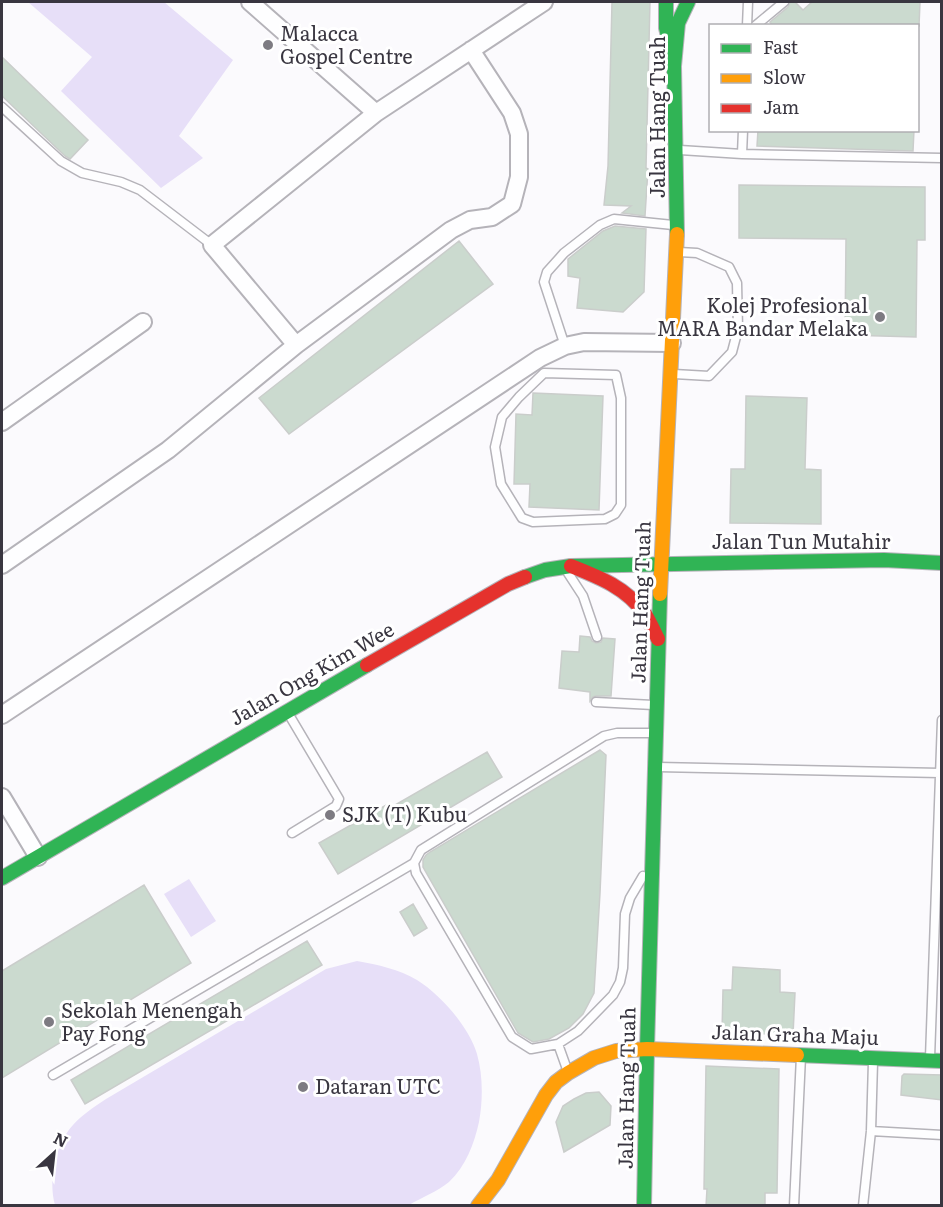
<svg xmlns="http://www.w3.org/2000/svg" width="943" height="1207" font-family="Literata,serif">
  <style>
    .green { fill: #e7dff8 }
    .building { fill: #cbdacf; stroke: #cacdcb; stroke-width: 1.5 }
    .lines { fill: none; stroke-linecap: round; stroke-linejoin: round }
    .lane-casing { stroke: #b5b3b9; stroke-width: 11 }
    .street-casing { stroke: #b5b3b9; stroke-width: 20 }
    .fast-casing { stroke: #b5b3b9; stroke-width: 16 }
    .slow-casing { stroke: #b5b3b9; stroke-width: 16 }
    .jam-casing { stroke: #b5b3b9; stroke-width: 16 }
    .lane { stroke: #fefeff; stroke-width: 8 }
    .street { stroke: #fefeff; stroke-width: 16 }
    .fast { stroke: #30b455; stroke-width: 14 }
    .slow { stroke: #ff9f0a; stroke-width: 14 }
    .jam { stroke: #e5322d; stroke-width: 14 }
    .poi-dot { fill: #7d7b82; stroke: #fff; stroke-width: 2 }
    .labels { text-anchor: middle; stroke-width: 6; stroke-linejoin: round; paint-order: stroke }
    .poi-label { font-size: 20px; fill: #393640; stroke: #fff; text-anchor: start }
    .street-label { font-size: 20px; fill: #393640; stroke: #fff }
  </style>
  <rect width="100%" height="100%" fill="#fbfafd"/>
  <path class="green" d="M 28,2 L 164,2 L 233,60 L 179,136 L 203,158 L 161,188 L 61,91 L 92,57 Z
    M 189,879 L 216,921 L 191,937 L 164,894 Z
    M 357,961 C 378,965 399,969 417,980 C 441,995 469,1027 477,1054 C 483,1075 483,1100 479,1122 C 474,1144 466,1166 449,1182 C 438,1191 421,1198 409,1205 L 55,1205 C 48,1181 55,1144 73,1125 C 82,1115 94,1107 106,1099 L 326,969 Z"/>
  <path class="building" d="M 612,2 L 650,2 L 646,168 L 648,169 L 645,216 L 622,213 L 631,206 L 604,205 L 608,166 Z
    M 790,2 L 795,2 L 803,10 L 812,2 L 920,2 L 919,26 L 773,26 L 770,22 L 788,7 Z
    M 2,57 L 88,140 L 70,159 L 65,156 L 2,96 Z
    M 758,130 L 914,130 L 913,151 L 757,146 Z
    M 739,185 L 925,187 L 925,240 L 917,240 L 916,337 L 845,335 L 846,239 L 739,238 Z
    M 615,226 L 646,229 L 644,292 L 623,312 L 577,308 L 580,278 L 568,276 L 568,259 L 603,231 Z
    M 459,241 L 493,284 L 289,434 L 259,398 Z
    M 533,393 L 603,396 L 599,510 L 529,507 L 530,484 L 514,484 L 516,414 L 532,415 Z
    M 746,396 L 807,398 L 805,469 L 821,470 L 821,524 L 730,523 L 731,469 L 745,469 Z
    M 580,636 L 590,637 L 592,641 L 596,643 L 601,642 L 603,638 L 615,639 L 611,696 L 596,696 L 593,697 L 590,701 L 590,692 L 559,688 L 562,651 L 579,652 Z
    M 600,750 L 606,755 L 600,893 L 594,993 L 583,1014 L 569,1028 L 549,1039 L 533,1042 L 518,1033 L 423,867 L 423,860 L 426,855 L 430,852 Z
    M 487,752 L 502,777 L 338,874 L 319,843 L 388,804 L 390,808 Z
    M 144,885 L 191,963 L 2,1078 L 2,971 Z
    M 413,904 L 427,928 L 414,936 L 400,912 Z
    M 307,941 L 322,965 L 85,1104 L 71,1080 Z
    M 733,967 L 780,970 L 780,992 L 795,993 L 793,1035 L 722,1032 L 723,990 L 732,990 Z
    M 706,1066 L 779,1069 L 777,1193 L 765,1193 L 765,1206 L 706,1206 L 707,1189 L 704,1189 Z
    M 904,1074 L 942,1075 L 942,1100 L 901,1095 L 902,1076 Z
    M 599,1092 L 611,1106 L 610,1125 L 564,1152 L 556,1122 L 563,1106 L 574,1099 L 586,1093 Z"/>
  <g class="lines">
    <defs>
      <path id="lane" d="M 747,26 L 748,2
        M 755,26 L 784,2
        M 2,107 L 61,161 L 82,173 L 121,182 L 140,190 L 212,245
        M 680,150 L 742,154 L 942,158
        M 742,154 L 743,130
        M 565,346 L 544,282 L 547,272 L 564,253 L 600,225 L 614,219 L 673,225
        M 544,373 L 616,375 L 621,398 L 621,505 L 615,514 L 605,519 L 533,522 L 522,518 L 501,484 L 495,447 L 502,417 L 519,397 Z
        M 674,374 L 709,376 L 732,352 L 738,329 L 737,283 L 729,267 L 697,253 L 679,252
        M 568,573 L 583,596 L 597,637
        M 596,702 L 653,705
        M 288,713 L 339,799 L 336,806 L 292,833
        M 658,767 L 940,773
        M 558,1044 L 531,1049 L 512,1037 L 416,873 L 414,863 L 421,850 L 604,736 L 617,733 L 653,733
        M 930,1058 L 942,720
        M 568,1072 L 558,1044 L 578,1031 L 613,995 L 620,982 L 623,968 L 625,914 L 630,898 L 643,876
        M 53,1075 L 414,863
        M 871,1131 L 942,1135
        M 794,1206 L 801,1056
        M 863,1206 L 871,1131 L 873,1062"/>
      <path id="street" d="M 250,2 L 376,113
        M 296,345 L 212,245 L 376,113 L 544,2
        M 2,422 L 143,322
        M 2,565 L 168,450 L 296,345 L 451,230 L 470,220 L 492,217 L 512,204 L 519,177 L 519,134 L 512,113 L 471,50
        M 2,715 L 540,358 L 565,346 L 584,342 L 672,343
        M 2,797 L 38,857"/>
      <path id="fast" d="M 666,2 L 666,28 L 671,49
        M 677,234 L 674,66 L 678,23 L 688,2
        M 525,577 L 545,570 L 571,566 L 884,560 L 942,563
        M 2,878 L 367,665
        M 797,1055 L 942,1061
        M 644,1206 L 647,1049 L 660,594"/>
      <path id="slow" d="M 660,594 L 677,234
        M 478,1206 L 498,1180 L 546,1095 L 556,1082 L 568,1073 L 594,1058 L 616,1051 L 647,1049 L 797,1055"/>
      <path id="jam" d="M 571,566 C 599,577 627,588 645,614 C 650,622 654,631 658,639
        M 367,665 L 508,584 L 525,577"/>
    </defs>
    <use href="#lane" class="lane-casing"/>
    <use href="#street" class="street-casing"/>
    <use href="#fast" class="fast-casing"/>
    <use href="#slow" class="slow-casing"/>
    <use href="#jam" class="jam-casing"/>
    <use href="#lane" class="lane"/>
    <use href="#street" class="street"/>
    <use href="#fast" class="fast"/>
    <use href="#slow" class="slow"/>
    <use href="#jam" class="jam"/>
  </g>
  <g class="poi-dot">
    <circle cx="268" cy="45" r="6"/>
    <circle cx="880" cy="317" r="6"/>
    <circle cx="330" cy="815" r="6"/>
    <circle cx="49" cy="1022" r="6"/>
    <circle cx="303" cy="1087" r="6"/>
  </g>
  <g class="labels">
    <g class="poi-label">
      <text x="280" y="41">Malacca<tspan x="280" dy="23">Gospel Centre</tspan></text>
      <text x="868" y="313" text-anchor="end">Kolej Profesional<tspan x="868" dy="23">MARA Bandar Melaka</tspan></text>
      <text x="342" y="822">SJK (T) Kubu</text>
      <text x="61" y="1018">Sekolah Menengah<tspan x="61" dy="23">Pay Fong</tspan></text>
      <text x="315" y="1094">Dataran UTC</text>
    </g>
    <g class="street-label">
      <text transform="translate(658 117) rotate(-90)" y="7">Jalan Hang Tuah</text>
      <text x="801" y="549">Jalan Tun Mutahir</text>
      <text transform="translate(641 602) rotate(-88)" y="7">Jalan Hang Tuah</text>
      <text transform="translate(312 674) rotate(-30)" y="7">Jalan Ong Kim Wee</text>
      <text transform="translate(795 1035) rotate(2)" y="7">Jalan Graha Maju</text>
      <text transform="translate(627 1088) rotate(-89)" y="7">Jalan Hang Tuah</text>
    </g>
  </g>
  <rect width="943" height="1207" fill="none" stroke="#393640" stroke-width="6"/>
  <rect x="709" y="24" width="210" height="108" fill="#ffffff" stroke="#b0afb3" stroke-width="1.5"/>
  <rect x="721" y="44" width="30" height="9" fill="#30b455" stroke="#b0afb3" stroke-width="1.5"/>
  <text x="763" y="54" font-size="18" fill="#393640">Fast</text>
  <rect x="721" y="74" width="30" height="9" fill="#ff9f0a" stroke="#b0afb3" stroke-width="1.5"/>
  <text x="763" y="84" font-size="18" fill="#393640">Slow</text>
  <rect x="721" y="104" width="30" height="9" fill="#e5322d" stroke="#b0afb3" stroke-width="1.5"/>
  <text x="763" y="114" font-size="18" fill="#393640">Jam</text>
  <g transform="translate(54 1153) rotate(27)" stroke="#ffffff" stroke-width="4.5" paint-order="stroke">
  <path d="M0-4.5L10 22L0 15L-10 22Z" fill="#393640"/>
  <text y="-9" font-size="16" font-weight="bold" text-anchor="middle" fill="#393640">N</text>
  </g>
</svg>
